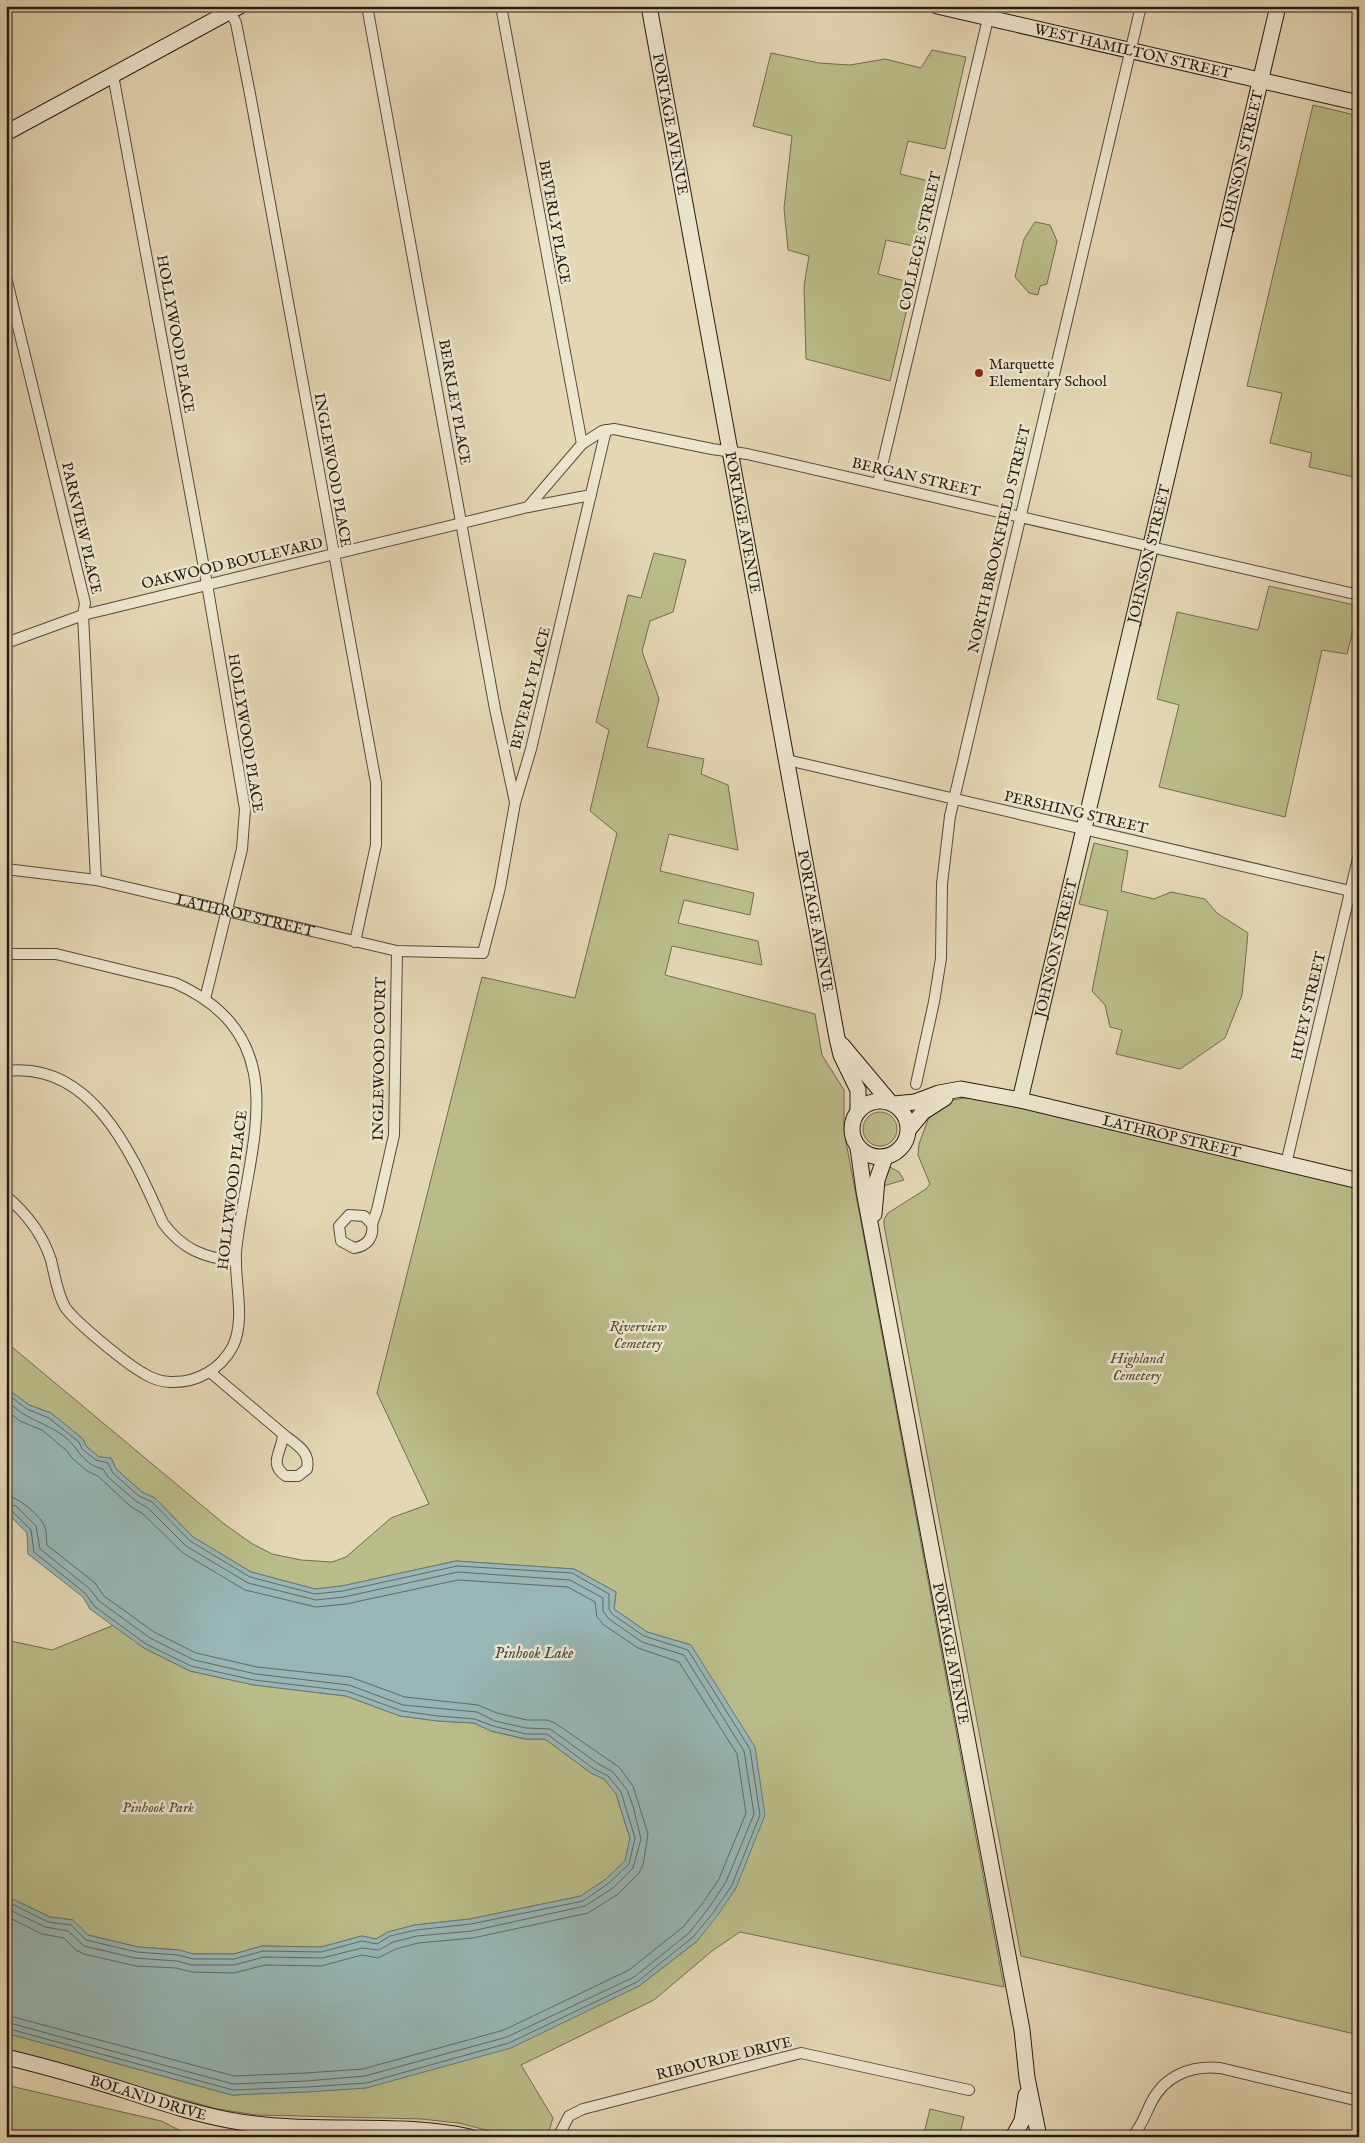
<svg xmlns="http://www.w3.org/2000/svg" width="1365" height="2143" font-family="'IM FELL English',serif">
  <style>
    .green { fill: #babd89; stroke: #706c4e }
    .water { fill: #98b7b6; stroke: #6a7975 }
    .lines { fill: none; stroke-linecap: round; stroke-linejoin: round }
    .shore { stroke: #5f6a64; stroke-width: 1 }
    .street-casing { stroke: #564b3b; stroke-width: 12 }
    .secondary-casing { stroke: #261c13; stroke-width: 17 }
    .street { stroke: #ede5ce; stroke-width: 10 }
    .secondary { stroke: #ede5ce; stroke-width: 15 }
    .poi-dot { fill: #8f2418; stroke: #ede5ce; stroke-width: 2 }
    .labels { text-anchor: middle; stroke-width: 5; stroke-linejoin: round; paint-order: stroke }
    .street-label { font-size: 15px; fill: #261c13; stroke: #ede5ce }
    .poi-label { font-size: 15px; fill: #261c13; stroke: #ede5ce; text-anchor: start }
    .park-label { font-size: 15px; font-style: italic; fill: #524c36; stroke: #ede5ce }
    .water-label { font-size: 16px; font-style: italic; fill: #484a44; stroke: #ede5ce }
  </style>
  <rect width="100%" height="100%" fill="#e4d7b4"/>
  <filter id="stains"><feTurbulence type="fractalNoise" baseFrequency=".004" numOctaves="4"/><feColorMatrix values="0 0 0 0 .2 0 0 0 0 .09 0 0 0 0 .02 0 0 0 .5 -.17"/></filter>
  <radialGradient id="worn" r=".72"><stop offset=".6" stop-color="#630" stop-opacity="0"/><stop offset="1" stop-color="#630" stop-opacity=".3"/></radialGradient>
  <path class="green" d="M 932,50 L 966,57 L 945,149 L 908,141 L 900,174 L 937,183 L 922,248 L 886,240 L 878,274 L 913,283 L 890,381 L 806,359 L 804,286 L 809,256 L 788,250 L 784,208 L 792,136 L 753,126 L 771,53 L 819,63 L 850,65 L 885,59 L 921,68 Z
    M 1313,105 L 1359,116 L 1359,478 L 1309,467 L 1312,453 L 1270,443 L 1282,393 L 1247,386 Z
    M 1035,222 L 1050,225 L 1057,241 L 1047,284 L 1040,286 L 1038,295 L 1029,293 L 1015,277 L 1024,239 Z
    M 654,553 L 686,560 L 673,612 L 650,621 L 642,651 L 659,699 L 647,747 L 704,759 L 701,774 L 728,785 L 738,850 L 669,834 L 660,871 L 754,893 L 750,915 L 684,900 L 678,923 L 758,941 L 762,965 L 672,946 L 665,975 L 815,1014 L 822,1055 L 844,1090 L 844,1131 L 1004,1987 L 740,1932 L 712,1951 L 654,2000 L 521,2065 L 553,2118 L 547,2137 L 512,2137 L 459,2123 L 421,2119 L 257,2115 L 217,2109 L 6,2049 L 6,2033 L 232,2095 L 366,2088 L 596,2006 L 639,1986 L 697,1941 L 736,1888 L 691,1645 L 647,1632 L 614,1609 L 616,1592 L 574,1569 L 456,1561 L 342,1586 L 315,1589 L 251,1572 L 193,1537 L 155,1498 L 142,1492 L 116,1469 L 111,1458 L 99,1457 L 86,1446 L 83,1439 L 51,1413 L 29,1405 L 6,1388 L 6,1342 L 223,1523 L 251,1543 L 272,1554 L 301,1560 L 332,1562 L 346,1557 L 391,1518 L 429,1504 L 377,1393 L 482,977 L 575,998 L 617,833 L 590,811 L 609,730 L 596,722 L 628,595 L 641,598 Z
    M 1269,586 L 1359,606 L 1347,654 L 1322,650 L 1285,817 L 1159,787 L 1179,705 L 1157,699 L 1177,612 L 1258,630 Z
    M 1094,843 L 1128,851 L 1121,891 L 1154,899 L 1171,892 L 1205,899 L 1217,913 L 1248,933 L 1242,995 L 1225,1038 L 1180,1069 L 1116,1054 L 1122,1030 L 1110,1027 L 1105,1005 L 1092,991 L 1108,911 L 1079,904 Z
    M 964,1098 L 982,1099 L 1359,1187 L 1359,2035 L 1021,1956 L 884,1225 L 884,1219 L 888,1213 L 926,1189 L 930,1184 L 918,1155 L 919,1144 L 929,1117 L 946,1101 Z
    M863 1129a17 17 0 1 1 34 0a17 17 0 1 1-34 0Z
    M 890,1167 L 899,1172 L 904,1180 L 883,1186 Z
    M 114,1625 L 144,1648 L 190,1671 L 254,1685 L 346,1696 L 400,1716 L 438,1721 L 474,1723 L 491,1731 L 525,1739 L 545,1739 L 591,1773 L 604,1779 L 616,1794 L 630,1838 L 625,1861 L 606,1879 L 581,1896 L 470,1919 L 415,1925 L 388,1932 L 376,1939 L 362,1936 L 321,1947 L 262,1946 L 234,1954 L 193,1954 L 179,1950 L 138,1947 L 88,1935 L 73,1920 L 50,1917 L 6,1896 L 6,1640 L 52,1650 Z
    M 6,2085 L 161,2121 L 193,2137 L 6,2137 Z
    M 930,2109 L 964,2117 L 959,2137 L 923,2137 Z"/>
  <path class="water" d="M 6,1388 L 29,1405 L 51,1413 L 83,1439 L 86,1446 L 99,1457 L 111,1458 L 116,1469 L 142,1492 L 155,1498 L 193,1537 L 251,1572 L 315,1589 L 342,1586 L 456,1561 L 574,1569 L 616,1592 L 614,1609 L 647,1632 L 691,1645 L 755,1747 L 765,1815 L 736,1888 L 717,1916 L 697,1941 L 639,1986 L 511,2048 L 366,2088 L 307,2092 L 232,2095 L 6,2033 L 6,1896 L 50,1917 L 73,1920 L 88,1935 L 138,1947 L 179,1950 L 193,1954 L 234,1954 L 262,1946 L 321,1947 L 362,1936 L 376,1939 L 388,1932 L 415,1925 L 470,1919 L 581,1896 L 606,1879 L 625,1861 L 630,1838 L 616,1794 L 604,1779 L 591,1773 L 545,1739 L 526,1739 L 491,1731 L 474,1723 L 438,1721 L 400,1716 L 346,1696 L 254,1685 L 190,1671 L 144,1648 L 90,1609 L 83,1597 L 28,1554 L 27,1533 L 6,1512 Z"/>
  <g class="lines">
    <path class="shore" d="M 6,1393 L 27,1409 L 49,1418 L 79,1442 L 82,1449 L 96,1460 L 108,1463 L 113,1473 L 139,1496 L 152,1502 L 190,1541 L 250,1577 L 315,1594 L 343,1591 L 457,1566 L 572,1573 L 609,1594 L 609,1609 L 612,1614 L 644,1636 L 688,1650 L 750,1749 L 760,1815 L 732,1885 L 713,1913 L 693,1937 L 637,1982 L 509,2043 L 366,2083 L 307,2087 L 233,2090 L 6,2028
      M 6,1400 C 12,1405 18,1411 25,1415 C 41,1424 61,1430 74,1446 C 82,1457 89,1466 103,1469 L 108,1477 L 136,1501 L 148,1508 L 186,1546 L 248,1583 L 316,1600 L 344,1597 L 458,1572 L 570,1580 L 603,1598 L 603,1611 L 609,1619 L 642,1642 L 684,1655 L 744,1751 L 754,1814 L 726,1882 L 708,1909 L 689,1933 L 634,1977 L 507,2037 L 365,2076 L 306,2081 L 233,2084 L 6,2022
      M 6,1410 L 20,1421 L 42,1430 L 67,1451 L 72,1458 L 87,1471 L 98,1476 L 130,1506 L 143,1514 L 183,1553 L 245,1590 L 316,1607 L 346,1604 L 458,1580 L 568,1587 L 595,1602 L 597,1617 L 604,1625 L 638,1648 L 679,1662 L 737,1754 L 746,1813 L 719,1879 L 702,1904 L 683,1927 L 629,1970 L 504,2030 L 363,2069 L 306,2073 L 234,2076 L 6,2015
      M 6,1496 C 18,1496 39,1515 44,1525 C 47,1531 46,1539 47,1545 L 95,1583 L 104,1596 L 154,1632 L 196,1653 L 257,1667 L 350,1677 L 405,1697 L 478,1705 L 497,1713 L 527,1720 L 547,1720 L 555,1723 L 619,1767 L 633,1786 L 648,1834 L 643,1865 L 639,1873 L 618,1894 L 588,1913 L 473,1938 L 418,1943 L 396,1949 L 378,1958 L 362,1955 L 321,1966 L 265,1965 L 234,1973 L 192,1972 L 176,1968 L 136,1966 L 84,1954 L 76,1950 L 64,1938 L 42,1934 L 6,1916
      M 6,1503 L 16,1506 L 36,1526 L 40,1549 L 90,1589 L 99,1601 L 150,1638 L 194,1660 L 256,1674 L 349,1685 L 403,1705 L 477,1712 L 495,1721 L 526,1728 L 550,1729 L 597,1763 L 613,1772 L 627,1790 L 633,1806 L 641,1839 L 633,1868 L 613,1888 L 585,1906 L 472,1931 L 417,1936 L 393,1942 L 379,1950 L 362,1948 L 322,1958 L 264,1957 L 234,1965 L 192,1965 L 177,1961 L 135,1958 L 84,1946 L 68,1931 L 45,1927 L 6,1908
      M 6,1509 L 12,1511 L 31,1530 L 34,1552 L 86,1594 L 94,1606 L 146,1644 L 191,1666 L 254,1680 L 347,1691 L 402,1711 L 438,1716 L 475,1719 L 493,1726 L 526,1734 L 547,1734 L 594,1769 L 608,1776 L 621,1792 L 635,1838 L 629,1864 L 609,1883 L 583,1901 L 471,1924 L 416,1930 L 390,1936 L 377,1944 L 362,1941 L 321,1952 L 263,1951 L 234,1959 L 193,1959 L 178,1955 L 137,1952 L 86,1940 L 71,1925 L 48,1922 L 6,1901"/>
    <defs>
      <g id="street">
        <path d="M 367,6 L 495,709 L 515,802"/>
        <path d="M 501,6 L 582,444"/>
        <path d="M 228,7 L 236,23 L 250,94 L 376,783 L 376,845 L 355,942"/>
        <path d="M 113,75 L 207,584 L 245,809 L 242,849 L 205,999"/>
        <path d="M 6,277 L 85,603 L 83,615 L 96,880"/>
        <path d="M 878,483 L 991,6"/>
        <path d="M 528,507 L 591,495"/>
        <path d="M 6,643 L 83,615 L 528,507 L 582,444 L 602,431 L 614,429 L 712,449 L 747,454 L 1359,595"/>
        <path d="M 787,760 L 1359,893"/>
        <path id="s1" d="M 6,869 L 96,880 L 397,951 L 483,953 L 500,888 L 515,803 L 531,749 L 606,430"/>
        <path d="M 6,954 L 56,954 L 175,983 C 301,1039 246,1150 236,1252 C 234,1282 246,1318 233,1346 C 221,1369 197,1383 171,1382 C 161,1382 151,1378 143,1373 C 127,1364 75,1322 65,1307 C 57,1293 55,1276 51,1260 C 43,1235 26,1213 6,1196"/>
        <path d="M 6,1071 C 94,1060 134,1159 163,1223 C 182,1249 204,1258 236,1261"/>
        <path d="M 916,1084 L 934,1002 L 941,958 L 942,884 L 950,816 L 1141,6"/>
        <path d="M 1286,1164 L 1359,854"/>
        <path d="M 372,1224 L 364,1216 L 349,1215 L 339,1226 L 341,1241 L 354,1248 C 367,1246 374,1238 372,1224 L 377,1210 L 394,1135 L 397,951"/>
        <path d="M 210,1372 L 283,1434"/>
        <path d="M 283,1434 C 295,1444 311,1451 307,1469 L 298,1476 L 286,1476 C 267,1464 283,1450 283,1434 Z"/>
        <path d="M 558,2137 L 569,2116 L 583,2109 L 801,2053 L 969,2090"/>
        <path d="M 1132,2137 C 1142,2126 1145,2115 1151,2103 C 1164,2076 1191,2065 1220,2068 L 1359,2101"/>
      </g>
      <g id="secondary">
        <path id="s2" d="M 649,6 L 837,1038 L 841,1055 L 858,1090 L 858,1111"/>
        <path id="s3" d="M 937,6 L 1359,103"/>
        <path d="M 6,133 L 240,6"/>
        <path d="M 842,1045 L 889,1101"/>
        <path id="s4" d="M 1020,1100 L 1278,6"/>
        <circle cx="880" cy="1129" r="28"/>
        <path id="s5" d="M 894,1104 L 915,1102 L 939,1093 L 961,1089 L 1020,1100 L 1359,1181"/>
        <path d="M 909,1129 L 923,1112 L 945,1098"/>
        <path id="s6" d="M 858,1148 L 864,1191 L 1022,2030 L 1027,2078 L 1039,2137"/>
        <path d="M 874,1214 L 877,1180 L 885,1157"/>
        <path id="s7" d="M 6,2057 C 48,2067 89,2079 130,2092 C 166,2104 202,2116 240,2122 C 316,2134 395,2121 470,2137"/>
        <path d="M 1013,2137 L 1022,2121 L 1026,2095"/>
      </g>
    </defs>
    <use href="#street" class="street-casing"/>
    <use href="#secondary" class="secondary-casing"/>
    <use href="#street" class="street"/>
    <use href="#secondary" class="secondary"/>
  </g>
  <circle class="poi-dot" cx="979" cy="373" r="5"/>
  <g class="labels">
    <g class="street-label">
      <text dy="5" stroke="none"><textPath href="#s3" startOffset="201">WEST HAMILTON STREET</textPath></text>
      <text dy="5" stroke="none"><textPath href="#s2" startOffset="120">PORTAGE AVENUE</textPath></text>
      <text dy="5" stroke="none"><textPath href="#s4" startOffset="966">JOHNSON STREET</textPath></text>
      <text transform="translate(555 222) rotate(80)" y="5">BEVERLY PLACE</text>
      <text transform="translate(920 241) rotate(-77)" y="5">COLLEGE STREET</text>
      <text transform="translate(176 334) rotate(80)" y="5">HOLLYWOOD PLACE</text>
      <text transform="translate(455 402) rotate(80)" y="5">BERKLEY PLACE</text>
      <text transform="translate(333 470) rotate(80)" y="5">INGLEWOOD PLACE</text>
      <text transform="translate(916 477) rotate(13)" y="5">BERGAN STREET</text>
      <text dy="5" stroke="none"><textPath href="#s2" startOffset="525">PORTAGE AVENUE</textPath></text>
      <text transform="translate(82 528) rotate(77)" y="5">PARKVIEW PLACE</text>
      <text transform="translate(999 539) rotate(-77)" y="5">NORTH BROOKFIELD STREET</text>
      <text dy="5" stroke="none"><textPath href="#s4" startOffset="561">JOHNSON STREET</textPath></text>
      <text transform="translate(232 563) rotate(-13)" y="5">OAKWOOD BOULEVARD</text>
      <text transform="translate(530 688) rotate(-76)" y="5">BEVERLY PLACE</text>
      <text transform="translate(246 733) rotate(81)" y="5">HOLLYWOOD PLACE</text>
      <text transform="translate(1076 812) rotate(13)" y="5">PERSHING STREET</text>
      <text dy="5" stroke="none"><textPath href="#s1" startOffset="244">LATHROP STREET</textPath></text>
      <text dy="5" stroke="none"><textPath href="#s2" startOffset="930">PORTAGE AVENUE</textPath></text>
      <text dy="5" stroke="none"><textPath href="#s4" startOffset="156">JOHNSON STREET</textPath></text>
      <text transform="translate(1308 1006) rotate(-77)" y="5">HUEY STREET</text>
      <text transform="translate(379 1059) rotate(-89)" y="5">INGLEWOOD COURT</text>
      <text dy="5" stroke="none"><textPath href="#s5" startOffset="285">LATHROP STREET</textPath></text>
      <text transform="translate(232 1190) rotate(-83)" y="5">HOLLYWOOD PLACE</text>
      <text dy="5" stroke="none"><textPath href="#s6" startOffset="514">PORTAGE AVENUE</textPath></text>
      <text transform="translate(724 2058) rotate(-14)" y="5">RIBOURDE DRIVE</text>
      <text dy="5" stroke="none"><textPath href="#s7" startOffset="148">BOLAND DRIVE</textPath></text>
    </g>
    <g class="poi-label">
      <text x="989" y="369">Marquette<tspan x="989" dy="17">Elementary School</tspan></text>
    </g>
    <g class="park-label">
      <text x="638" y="1331">Riverview<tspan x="638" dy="17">Cemetery</tspan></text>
      <text x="1137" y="1363">Highland<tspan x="1137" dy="17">Cemetery</tspan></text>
      <text x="158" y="1812">Pinhook Park</text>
    </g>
    <g class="water-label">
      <text x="534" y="1658">Pinhook Lake</text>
    </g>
  </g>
  <rect width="1365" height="2143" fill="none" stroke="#e4d7b4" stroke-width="25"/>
  <rect x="8" y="8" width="1350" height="2128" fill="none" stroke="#261c13" stroke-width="2.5"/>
  <rect x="12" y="12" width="1340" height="2118" fill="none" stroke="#261c13"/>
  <rect width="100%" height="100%" filter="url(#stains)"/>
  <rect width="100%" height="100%" fill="url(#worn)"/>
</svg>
